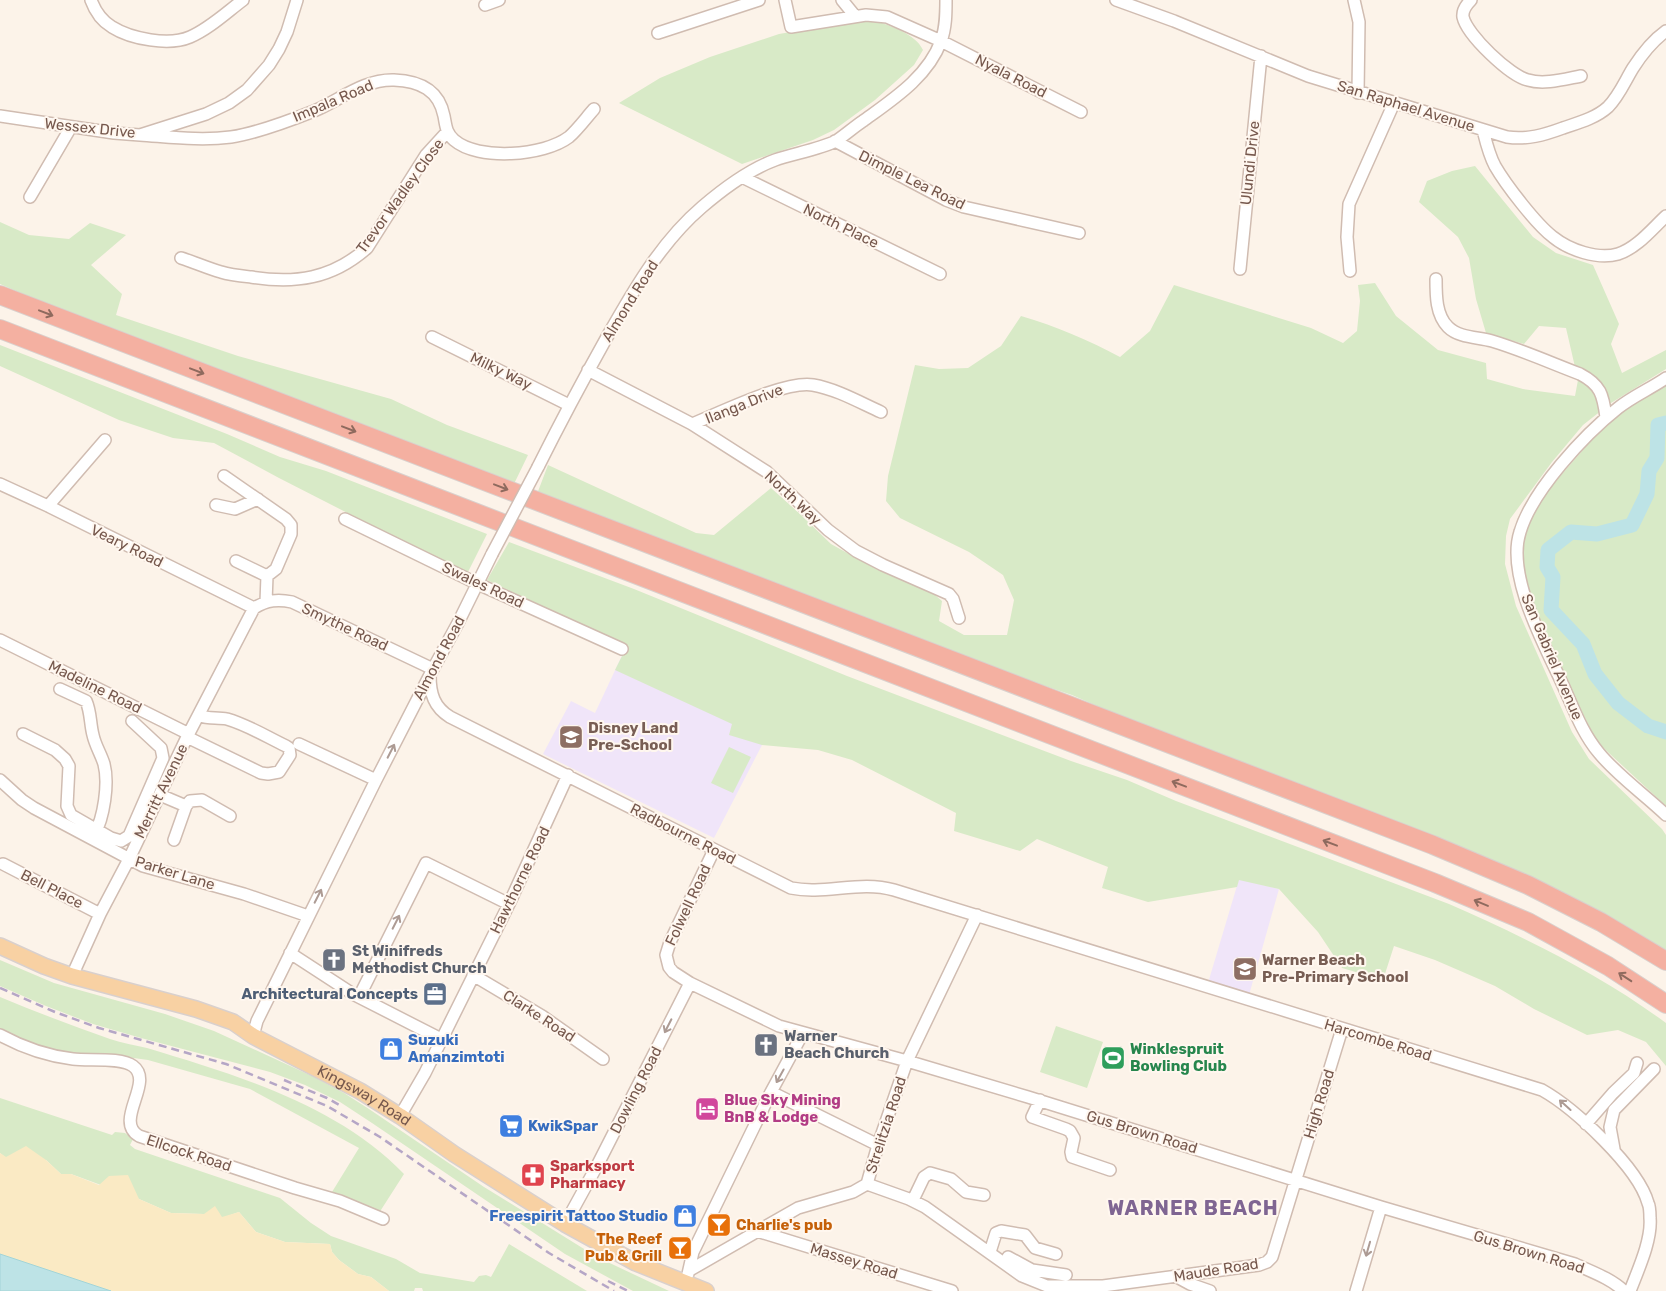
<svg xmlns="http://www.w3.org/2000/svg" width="1666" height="1291" font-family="Rubik,sans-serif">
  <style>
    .education { fill: #f0e5f9 }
    .green { fill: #d8eac7 }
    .sand { fill: #faeac4 }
    .water { fill: #bde3e6; stroke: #a3d4d7 }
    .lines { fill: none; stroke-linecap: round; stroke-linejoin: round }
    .river { stroke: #bde3e6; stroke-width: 15 }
    .minor-casing { stroke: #d0bcb1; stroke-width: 14 }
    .major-casing { stroke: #d9d0cd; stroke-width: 18 }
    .highway-casing { stroke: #d9d0cd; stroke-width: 20 }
    .minor { stroke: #fff; stroke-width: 11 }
    .major { stroke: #f8d1a3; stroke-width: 15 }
    .highway { stroke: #f4b0a1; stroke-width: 18 }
    .rail { stroke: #b5a6c6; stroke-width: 2.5; stroke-dasharray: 8 5; stroke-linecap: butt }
    .minor-bridge-casing { stroke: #d0bcb1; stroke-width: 14; stroke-linecap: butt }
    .minor-bridge { stroke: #fff; stroke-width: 11 }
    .oneway { stroke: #8f6a5e }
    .oneway2 { stroke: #ad9b94 }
    .labels { text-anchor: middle; stroke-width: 4; stroke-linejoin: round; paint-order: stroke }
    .street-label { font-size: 15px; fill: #76584d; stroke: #fff7ef }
    .education-label { font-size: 15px; font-weight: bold; fill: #785e54; stroke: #fff7ef; text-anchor: start }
    .worship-label { font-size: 15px; font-weight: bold; fill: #5b616d; stroke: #fff7ef; text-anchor: start }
    .service-label { font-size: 15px; font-weight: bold; fill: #4e5e75; stroke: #fff7ef; text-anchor: end }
    .shop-label { font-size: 15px; font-weight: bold; fill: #366cbe; stroke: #fff7ef; text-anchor: start }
    .leisure-label { font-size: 15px; font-weight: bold; fill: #27864d; stroke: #fff7ef; text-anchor: start }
    .hotel-label { font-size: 15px; font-weight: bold; fill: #b23c85; stroke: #fff7ef; text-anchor: start }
    .health-label { font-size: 15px; font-weight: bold; fill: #be3a42; stroke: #fff7ef; text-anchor: start }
    .food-label { font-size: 15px; font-weight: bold; fill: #c56008; stroke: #fff7ef; text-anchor: start }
    .district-label { font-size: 20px; font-weight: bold; letter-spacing: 1px; fill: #7f6592; stroke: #fff7ef }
  </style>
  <rect width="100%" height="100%" fill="#fcf3e9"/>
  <path class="education" d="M 626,647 L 780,702 L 762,745 L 714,838 L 543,754 L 571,701 L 595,713 Z
    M 1239,879 L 1279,889 L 1249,995 L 1208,983 Z"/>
  <path class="green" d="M 875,20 C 891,27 915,33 923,50 L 914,65 L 875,100 L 834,130 L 813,140 L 742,164 L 619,103 L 660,78 L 710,57 L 779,34 L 855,21 Z
    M 1475,166 L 1533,237 L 1556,253 L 1593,265 L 1619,324 L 1611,344 L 1622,373 L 1666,350 L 1666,369 L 1611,403 L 1583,425 L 1552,462 L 1510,519 L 1506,536 L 1505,564 L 1516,606 L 1572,732 L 1589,759 L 1662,829 L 1666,835 L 1666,954 L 1072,695 L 985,666 L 537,494 L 548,465 L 696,533 L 714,535 L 771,488 L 799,513 L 831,544 L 876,569 L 928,589 L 942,601 L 939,621 L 964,635 L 1007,635 L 1014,600 L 1003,575 L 969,552 L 900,518 L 886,501 L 888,476 L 915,365 L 939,369 L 968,368 L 1001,346 L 1021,316 C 1056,326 1088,340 1120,357 L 1150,331 L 1174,285 L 1311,328 L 1343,343 L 1357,331 L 1360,301 L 1358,285 L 1375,283 L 1396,316 L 1438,350 L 1486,363 L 1487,379 L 1523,389 L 1575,396 L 1578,380 L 1566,328 L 1539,326 L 1524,344 L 1486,333 L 1476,299 L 1469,258 L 1458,237 L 1419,202 L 1427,181 L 1452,171 Z
    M 0,222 L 29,235 L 69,239 L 90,223 L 126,235 L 91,265 L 122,294 L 116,315 L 238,356 L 391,399 L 447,425 L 528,455 L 513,486 L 90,323 L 0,284 Z
    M 0,345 L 227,434 L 280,457 L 326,471 L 487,534 L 467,574 L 279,478 L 214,443 L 173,438 L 119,420 L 0,366 Z
    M 1666,385 L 1666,806 L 1597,742 L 1570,688 L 1538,620 L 1524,581 L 1521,553 L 1524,534 L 1536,509 L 1548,490 L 1603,427 L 1627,408 Z
    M 509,542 L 634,589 L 847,676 L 1071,761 L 1127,780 L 1176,801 L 1449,904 C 1524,937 1600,974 1666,1023 L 1666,1066 L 1646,1042 L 1618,1030 L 1587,1035 L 1534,1009 L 1495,986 L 1435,960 L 1394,946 L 1383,980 L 1342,968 L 1318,932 L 1279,889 L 1239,880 L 1237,887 L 1148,902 L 1102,888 L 1108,867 L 1037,839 L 1020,851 L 954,831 L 956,813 L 852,760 L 818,750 L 762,745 L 729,735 L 732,724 L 615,670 L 626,648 L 487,580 Z
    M 729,747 L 751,757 L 733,793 L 711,783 Z
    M 0,960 L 54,983 L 165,1014 L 214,1031 L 312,1076 L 344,1093 L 369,1109 L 484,1187 L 597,1257 L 669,1291 L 633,1291 L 565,1254 L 372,1123 L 340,1102 L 305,1085 L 270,1072 L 141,1038 L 93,1024 L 46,1006 L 0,986 Z
    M 0,997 C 36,1012 73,1026 110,1039 C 122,1043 135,1045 147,1048 C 236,1075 338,1105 404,1174 L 379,1213 L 332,1192 L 359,1148 L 250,1089 L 148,1060 L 112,1055 L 56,1053 L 0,1031 Z
    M 1056,1026 L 1103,1042 L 1087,1088 L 1040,1072 Z
    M 0,1098 L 112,1135 L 115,1132 L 125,1133 L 133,1139 L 130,1145 L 135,1149 L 280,1198 L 311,1223 L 331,1236 L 396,1259 L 420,1273 L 474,1282 L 479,1276 L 486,1275 L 491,1277 L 509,1244 L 587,1291 L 423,1291 L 422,1288 L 415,1288 L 414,1291 L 389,1291 L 371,1277 L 358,1274 L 339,1260 L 332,1252 L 330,1244 L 285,1242 L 256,1232 L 239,1212 L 222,1218 L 204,1214 L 171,1213 L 139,1199 L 71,1174 L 61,1174 L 46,1160 L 5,1157 L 0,1153 Z"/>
  <path class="sand" d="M 26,1146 L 46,1160 L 61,1174 L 71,1174 L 99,1185 L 109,1176 L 128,1175 L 139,1199 L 171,1213 L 204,1214 L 215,1206 L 222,1217 L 239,1212 L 256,1232 L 285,1242 L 330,1244 L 332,1252 L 339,1260 L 358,1274 L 371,1277 L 389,1291 L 111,1291 L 0,1255 L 0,1153 L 6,1157 Z"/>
  <path class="water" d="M 0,1254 L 111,1291 L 0,1291 Z"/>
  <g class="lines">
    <path class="river" d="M 1666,423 L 1658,425 L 1657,458 L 1649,471 L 1647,494 L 1632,525 L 1597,534 L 1571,532 L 1548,550 L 1547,567 L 1553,577 L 1551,610 L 1583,644 L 1595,674 L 1618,703 L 1648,726 L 1666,732"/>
    <defs>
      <path id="minor" d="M 91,0 C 95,11 102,21 112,27 C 131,39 169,46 190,37 C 209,29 227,12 243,0
        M 785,0 L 791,27 L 866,15 L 887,17 L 941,41 L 1081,112
        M 842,0 L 855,16
        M 1116,0 L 1174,21 L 1308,76 L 1507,137 C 1527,140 1544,135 1563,128 C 1578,123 1596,118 1608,107 C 1619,96 1625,81 1633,68 C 1642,54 1652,41 1666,31
        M 1354,0 L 1359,22 L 1358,93
        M 1471,0 C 1466,5 1462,10 1463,17 C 1467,35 1510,76 1528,80 C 1544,85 1565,79 1581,76
        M 485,5 L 499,0
        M 658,33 L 759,0
        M 0,116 L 114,133 L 140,135 L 206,114 L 229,103 L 247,90 L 269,65 L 279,49 L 287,32 L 297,0
        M 1483,130 C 1486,142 1489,155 1495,166 C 1506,185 1536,224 1553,237 C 1569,250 1598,260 1618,254 C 1637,248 1652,229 1666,216
        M 140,135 C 170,137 201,141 231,137 C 257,133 289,121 314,111 C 340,100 364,79 394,80 C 420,81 439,90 444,116 C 446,126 446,133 454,140 C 478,161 544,156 569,137 C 578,129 586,118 594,109
        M 835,141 L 946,200 L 964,207 L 1079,233
        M 742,177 L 940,274
        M 30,197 L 71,127
        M 181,258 C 194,262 207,268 221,272 C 230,275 241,276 251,277 C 295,284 332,279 367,248 L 426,155 L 447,132
        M 1240,269 L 1261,56
        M 1350,271 L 1347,237 L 1349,204 L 1394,103
        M 1436,279 C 1436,296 1436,315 1448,327 C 1459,338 1478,337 1492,341 C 1522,350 1551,363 1580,374 C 1601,385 1603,395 1606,417
        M 432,337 L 569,405
        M 588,370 L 692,424 L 767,472 L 828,530 L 856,551 L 883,565 L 949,594 L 953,599 L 959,618
        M 1666,378 C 1650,389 1633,396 1618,408 C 1584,435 1532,491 1520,532 C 1506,575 1544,644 1562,683 C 1573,707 1582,733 1599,753 C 1618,776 1644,794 1666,815
        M 692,424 C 720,413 786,380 813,385 C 836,389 859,402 881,412
        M 538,467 C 560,423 583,380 607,337 C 633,291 661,242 702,207 C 723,189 748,170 775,160 C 792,154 820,149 836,141 C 845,135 854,127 863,121 C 892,100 928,77 941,41 C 946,28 946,13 946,0
        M 224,476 L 286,519 L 291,525 L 291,534 L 276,569 L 267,576
        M 0,484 L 48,506 L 254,608
        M 216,505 L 235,509 L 258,499
        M 48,506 L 105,440
        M 345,519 L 478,584 L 622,649
        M 236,561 L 267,576
        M 266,602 L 267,576
        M 0,640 L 189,734
        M 430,675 C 430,694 434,707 450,717 L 791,888 C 825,895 860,880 894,890 L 1542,1090 C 1574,1108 1638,1167 1648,1203 C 1650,1207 1650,1213 1650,1218 C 1652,1240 1638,1270 1630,1291
        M 60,689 L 86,701 C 91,712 90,724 93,735 C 95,745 101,754 104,764 C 109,783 104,818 94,835
        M 23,734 L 55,750 L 65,759 L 69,766 L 67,806 L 71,815 L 111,838 L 121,841 L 129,836 L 163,758 L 161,748 L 132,721
        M 187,737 L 261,773 L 268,774 L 279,772 L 290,755 L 289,748 L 286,746 C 267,737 248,725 227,719 C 218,717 209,719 200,716
        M 299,744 L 376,780
        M 0,780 L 22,800 L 34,808 L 143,866 L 244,894 L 308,916
        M 160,795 L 186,806
        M 174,840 L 186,806 L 190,801 L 202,800 L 230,816
        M 714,850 L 670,942 L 666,955 L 669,967 L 673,972 L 690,983 L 779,1026 L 907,1061 L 1028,1097 L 1381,1207 L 1575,1264 C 1592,1272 1610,1278 1624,1291
        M 3,864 L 100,914
        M 290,953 L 353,994 L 441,1039
        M 473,975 L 542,1016 L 603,1059
        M 72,976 L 100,914 L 129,859 L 187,737 L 254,608 C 267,600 278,599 292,602 L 433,669
        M 359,997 L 426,863 L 509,904
        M 0,1035 C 22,1047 48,1056 73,1059 C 88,1061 121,1057 133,1066 C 155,1082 113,1121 139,1136 L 295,1188 L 340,1201 L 383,1219
        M 253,1036 L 257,1021 L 376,780 L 433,669 L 458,623 L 492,554
        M 771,1092 L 878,1145
        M 1040,1100 L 1032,1117 L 1066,1129 L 1070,1131 L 1074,1138 L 1071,1152 L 1072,1157 L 1110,1170
        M 400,1116 L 425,1073 L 509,904 L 568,775
        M 1586,1124 L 1613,1093 L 1634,1073 L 1637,1063
        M 1614,1149 L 1610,1127 L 1614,1110 L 1654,1069
        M 867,1184 L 909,1199 L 925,1207 L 1022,1276 L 1047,1286 L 1103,1286 L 1259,1265 L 1267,1262 L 1272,1257 L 1342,1029
        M 913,1200 L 924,1177 L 930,1173 L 951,1179 L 966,1192 L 984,1195
        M 565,1224 L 598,1164 L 690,983
        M 757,1231 L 952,1291
        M 990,1252 L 996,1233 L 1001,1231 L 1025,1235 L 1035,1248 L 1056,1254
        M 1008,1257 L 1032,1270 L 1066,1275
        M 690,1270 L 798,1208 L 853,1192 L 867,1184 L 878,1145 L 907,1061 L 977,915
        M 688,1274 L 693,1252 L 771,1092 L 803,1033
        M 1177,1277 L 1190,1284 L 1210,1291
        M 1356,1291 L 1381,1207"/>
      <g id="major">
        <path id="s1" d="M 0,946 L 44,966 L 72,976 L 196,1009 L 233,1022 L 253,1036 L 360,1091 L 400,1116 L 454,1154 L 565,1224 L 636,1263 L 706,1291"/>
      </g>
      <path id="highway" d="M 0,295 L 1433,845 L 1528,885 L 1601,922 L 1666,961
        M 0,329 L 1435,883 L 1528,922 L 1608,966 L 1666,1004"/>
    </defs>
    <use href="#minor" class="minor-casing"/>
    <use href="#major" class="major-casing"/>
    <use href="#highway" class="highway-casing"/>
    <use href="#minor" class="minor"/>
    <use href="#major" class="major"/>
    <use href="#highway" class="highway"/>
    <path class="rail" d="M 0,988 L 55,1012 L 99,1028 L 226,1064 L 327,1106 L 380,1137 L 549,1253 L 614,1291
      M 284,1080 L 327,1098 L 341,1106
      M 608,1281 L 628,1291"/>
    <defs>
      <path id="minor-bridge" d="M 492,554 L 538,467"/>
    </defs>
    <use href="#minor-bridge" class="minor-bridge-casing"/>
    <use href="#minor-bridge" class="minor-bridge"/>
  </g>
  <defs><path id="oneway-shaft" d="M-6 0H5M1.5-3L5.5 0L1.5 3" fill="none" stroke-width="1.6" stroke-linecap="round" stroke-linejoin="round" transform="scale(1.25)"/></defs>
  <g class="oneway">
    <use href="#oneway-shaft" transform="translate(46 313) rotate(21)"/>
    <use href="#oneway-shaft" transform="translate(197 371) rotate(21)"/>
    <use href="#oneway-shaft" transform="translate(349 429) rotate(21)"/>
    <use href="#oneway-shaft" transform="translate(501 487) rotate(21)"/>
    <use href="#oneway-shaft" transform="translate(1179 784) rotate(-159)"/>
    <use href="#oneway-shaft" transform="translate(1330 843) rotate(-159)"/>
    <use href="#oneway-shaft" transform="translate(1481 903) rotate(-157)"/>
    <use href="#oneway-shaft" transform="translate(1625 977) rotate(-147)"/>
  </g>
  <g class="oneway2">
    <use href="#oneway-shaft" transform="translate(391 751) rotate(-63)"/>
    <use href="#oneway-shaft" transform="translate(318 896) rotate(-63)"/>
    <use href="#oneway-shaft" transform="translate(396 922) rotate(-63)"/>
    <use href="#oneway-shaft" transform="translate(668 1026) rotate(117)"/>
    <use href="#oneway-shaft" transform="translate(780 1076) rotate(119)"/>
    <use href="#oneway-shaft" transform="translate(1565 1105) rotate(-138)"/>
    <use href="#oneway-shaft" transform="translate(1368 1249) rotate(106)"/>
  </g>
  <defs>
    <symbol id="school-square" viewBox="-11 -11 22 22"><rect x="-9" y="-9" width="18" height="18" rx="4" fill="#8d6e63" stroke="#fff7ef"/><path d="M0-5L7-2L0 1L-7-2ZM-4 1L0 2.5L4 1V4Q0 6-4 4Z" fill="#fff"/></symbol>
    <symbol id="church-square" viewBox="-11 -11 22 22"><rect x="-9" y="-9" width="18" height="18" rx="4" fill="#6b7280" stroke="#fff7ef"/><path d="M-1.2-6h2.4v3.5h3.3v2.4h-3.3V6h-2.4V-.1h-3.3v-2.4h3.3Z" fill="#fff"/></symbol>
    <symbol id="office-square" viewBox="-11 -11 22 22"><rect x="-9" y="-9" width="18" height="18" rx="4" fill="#5c6f8a" stroke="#fff7ef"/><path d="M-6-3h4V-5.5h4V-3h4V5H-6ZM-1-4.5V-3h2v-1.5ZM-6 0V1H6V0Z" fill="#fff"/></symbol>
    <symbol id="shop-square" viewBox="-11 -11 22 22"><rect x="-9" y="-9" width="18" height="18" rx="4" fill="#3f7fe0" stroke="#fff7ef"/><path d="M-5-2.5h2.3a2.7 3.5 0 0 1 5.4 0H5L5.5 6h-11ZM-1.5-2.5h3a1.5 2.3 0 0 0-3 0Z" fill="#fff"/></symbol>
    <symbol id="stadium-square" viewBox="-11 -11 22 22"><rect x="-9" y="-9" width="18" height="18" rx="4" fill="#2e9e5b" stroke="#fff7ef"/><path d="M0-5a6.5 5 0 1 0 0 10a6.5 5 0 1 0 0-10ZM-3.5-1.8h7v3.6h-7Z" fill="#fff"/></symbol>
    <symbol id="hotel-square" viewBox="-11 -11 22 22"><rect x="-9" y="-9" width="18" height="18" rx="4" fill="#d1479c" stroke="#fff7ef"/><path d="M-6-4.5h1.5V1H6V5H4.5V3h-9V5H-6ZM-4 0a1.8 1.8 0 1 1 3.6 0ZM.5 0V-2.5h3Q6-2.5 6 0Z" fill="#fff"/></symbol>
    <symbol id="supermarket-square" viewBox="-11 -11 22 22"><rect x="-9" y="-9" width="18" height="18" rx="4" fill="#3f7fe0" stroke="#fff7ef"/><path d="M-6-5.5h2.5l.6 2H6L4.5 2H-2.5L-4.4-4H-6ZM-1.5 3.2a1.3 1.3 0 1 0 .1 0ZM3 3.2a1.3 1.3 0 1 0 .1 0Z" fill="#fff"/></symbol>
    <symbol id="pharmacy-square" viewBox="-11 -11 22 22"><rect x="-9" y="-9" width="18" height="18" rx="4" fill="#e0444e" stroke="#fff7ef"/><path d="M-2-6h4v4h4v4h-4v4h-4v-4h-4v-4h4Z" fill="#fff"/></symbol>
    <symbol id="bar-square" viewBox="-11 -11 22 22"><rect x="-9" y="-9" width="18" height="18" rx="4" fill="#e8710a" stroke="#fff7ef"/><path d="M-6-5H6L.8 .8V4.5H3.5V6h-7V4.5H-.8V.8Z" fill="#fff"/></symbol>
  </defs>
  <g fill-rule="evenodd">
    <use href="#school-square" x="557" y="723" width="28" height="28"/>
    <use href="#church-square" x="320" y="946" width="28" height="28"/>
    <use href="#school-square" x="1231" y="955" width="28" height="28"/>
    <use href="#office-square" x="421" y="980" width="28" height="28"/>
    <use href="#church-square" x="752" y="1031" width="28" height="28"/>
    <use href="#shop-square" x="377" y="1035" width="28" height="28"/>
    <use href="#stadium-square" x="1099" y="1044" width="28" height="28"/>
    <use href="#hotel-square" x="693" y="1095" width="28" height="28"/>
    <use href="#supermarket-square" x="497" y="1112" width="28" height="28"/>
    <use href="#pharmacy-square" x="519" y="1161" width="28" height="28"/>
    <use href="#shop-square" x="671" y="1202" width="28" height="28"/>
    <use href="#bar-square" x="705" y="1211" width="28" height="28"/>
    <use href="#bar-square" x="666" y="1234" width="28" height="28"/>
  </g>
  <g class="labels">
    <g class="street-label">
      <text transform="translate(1011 76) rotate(27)" y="5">Nyala Road</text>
      <text transform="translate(333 101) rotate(-23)" y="5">Impala Road</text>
      <text transform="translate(1406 106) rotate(17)" y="5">San Raphael Avenue</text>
      <text transform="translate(90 128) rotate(6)" y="5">Wessex Drive</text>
      <text transform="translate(1250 163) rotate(-84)" y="5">Ulundi Drive</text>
      <text transform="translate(912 180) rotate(26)" y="5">Dimple Lea Road</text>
      <text transform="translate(400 196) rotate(-54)" y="5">Trevor Wadley Close</text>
      <text transform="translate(841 226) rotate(26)" y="5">North Place</text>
      <text transform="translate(630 301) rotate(-58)" y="5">Almond Road</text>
      <text transform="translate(501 371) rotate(26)" y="5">Milky Way</text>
      <text transform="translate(744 404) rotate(-22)" y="5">Ilanga Drive</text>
      <text transform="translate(793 498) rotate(43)" y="5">North Way</text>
      <text transform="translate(127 546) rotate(26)" y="5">Veary Road</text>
      <text transform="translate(483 585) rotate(25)" y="5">Swales Road</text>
      <text transform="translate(345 627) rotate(25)" y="5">Smythe Road</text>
      <text transform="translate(1552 657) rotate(67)" y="5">San Gabriel Avenue</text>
      <text transform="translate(439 658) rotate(-62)" y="5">Almond Road</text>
      <text transform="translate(95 687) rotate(26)" y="5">Madeline Road</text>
      <text transform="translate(161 791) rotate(-64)" y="5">Merritt Avenue</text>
      <text transform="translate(683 834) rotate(27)" y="5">Radbourne Road</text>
      <text transform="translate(175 873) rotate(17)" y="5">Parker Lane</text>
      <text transform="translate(520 880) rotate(-64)" y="5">Hawthorne Road</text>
      <text transform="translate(52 889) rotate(27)" y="5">Bell Place</text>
      <text transform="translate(688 905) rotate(-65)" y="5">Folwell Road</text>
      <text transform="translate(539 1016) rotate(33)" y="5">Clarke Road</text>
      <text transform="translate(1378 1040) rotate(17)" y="5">Harcombe Road</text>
      <text transform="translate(636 1090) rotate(-63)" y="5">Dowling Road</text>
      <text dy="5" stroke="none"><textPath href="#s1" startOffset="396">Kingsway Road</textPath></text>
      <text transform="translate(1319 1104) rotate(-73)" y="5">High Road</text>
      <text transform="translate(886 1125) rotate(-72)" y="5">Strelitzia Road</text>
      <text transform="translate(1142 1132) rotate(17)" y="5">Gus Brown Road</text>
      <text transform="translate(189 1153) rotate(18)" y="5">Ellcock Road</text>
      <text transform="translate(1529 1252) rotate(17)" y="5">Gus Brown Road</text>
      <text transform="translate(854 1261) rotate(17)" y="5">Massey Road</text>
      <text transform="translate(1216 1270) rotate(-9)" y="5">Maude Road</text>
    </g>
    <g class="education-label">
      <text x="588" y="733">Disney Land<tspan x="588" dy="17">Pre-School</tspan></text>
      <text x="1262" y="965">Warner Beach<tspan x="1262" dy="17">Pre-Primary School</tspan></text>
    </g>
    <g class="worship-label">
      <text x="352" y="956">St Winifreds<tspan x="352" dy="17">Methodist Church</tspan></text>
      <text x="784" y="1041">Warner<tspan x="784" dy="17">Beach Church</tspan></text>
    </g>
    <g class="service-label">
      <text x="418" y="999">Architectural Concepts</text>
    </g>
    <g class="shop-label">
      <text x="408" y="1045">Suzuki<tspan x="408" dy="17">Amanzimtoti</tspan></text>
      <text x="528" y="1131">KwikSpar</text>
      <text x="668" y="1221" text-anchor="end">Freespirit Tattoo Studio</text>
    </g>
    <g class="leisure-label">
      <text x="1130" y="1054">Winklespruit<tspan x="1130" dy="17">Bowling Club</tspan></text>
    </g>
    <g class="hotel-label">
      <text x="724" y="1105">Blue Sky Mining<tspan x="724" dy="17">BnB &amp; Lodge</tspan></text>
    </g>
    <g class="health-label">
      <text x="550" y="1171">Sparksport<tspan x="550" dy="17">Pharmacy</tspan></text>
    </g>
    <g class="food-label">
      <text x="736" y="1230">Charlie's pub</text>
      <text x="662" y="1244" text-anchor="end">The Reef<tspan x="662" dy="17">Pub &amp; Grill</tspan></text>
    </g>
    <g class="district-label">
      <text x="1193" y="1215">WARNER BEACH</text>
    </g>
  </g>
</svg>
